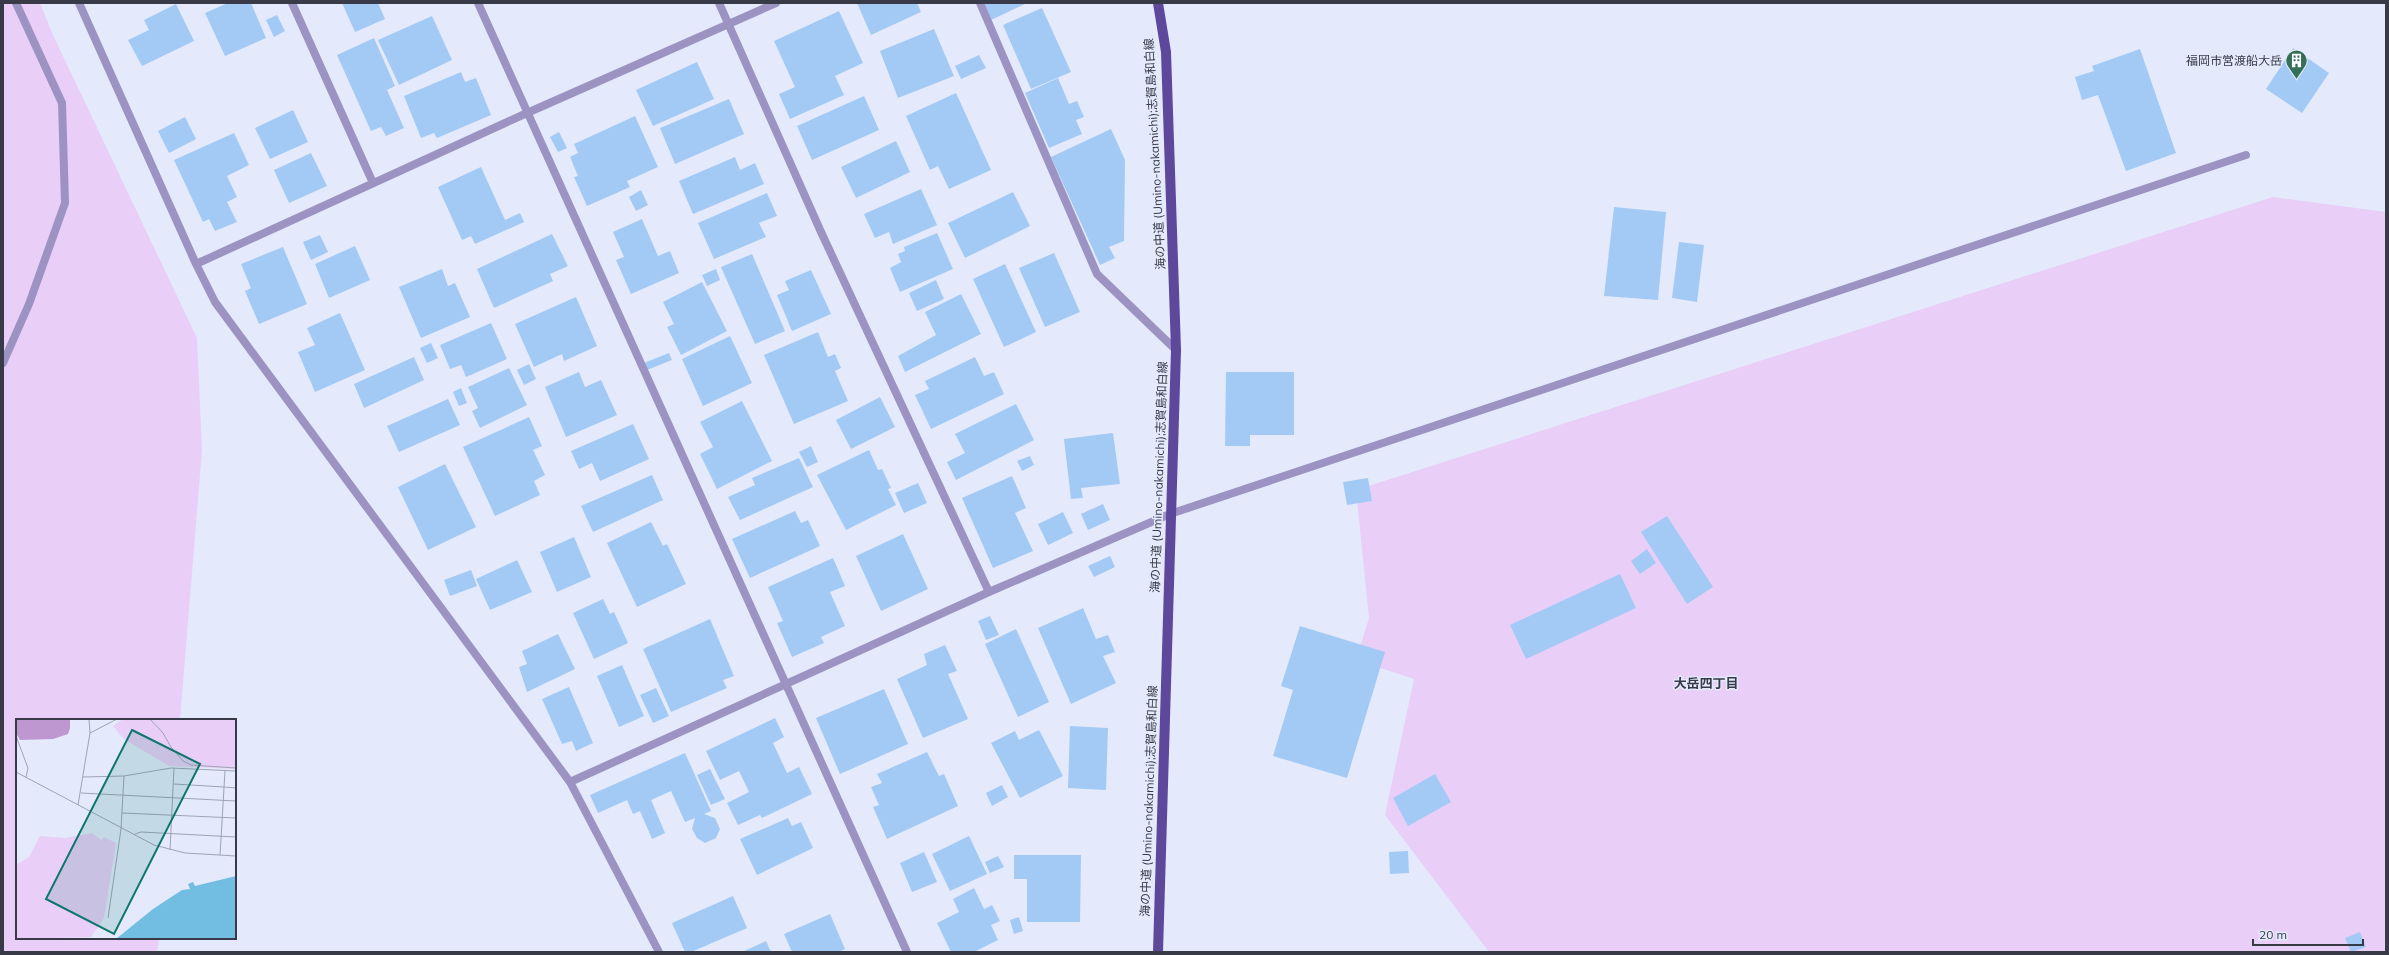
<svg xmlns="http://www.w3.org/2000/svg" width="2389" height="955" font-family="Mulish,'Noto Sans JP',sans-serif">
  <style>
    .green { fill: #e9cef7 }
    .building { fill: #a3caf5 }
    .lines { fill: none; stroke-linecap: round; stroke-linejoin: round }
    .service { stroke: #9c93c2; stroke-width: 8 }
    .minor { stroke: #9c93c2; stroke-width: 8 }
    .primary { stroke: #5e489b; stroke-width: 10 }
    .labels { text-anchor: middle; stroke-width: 3; stroke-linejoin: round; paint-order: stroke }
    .poi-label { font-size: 12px; fill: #383b47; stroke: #e4eafc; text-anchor: end }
    .street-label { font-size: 12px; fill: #383b47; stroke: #e4eafc }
    .neighbourhood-label { font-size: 13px; font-weight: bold; fill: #383b47; stroke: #e4eafc }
    .inset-road { fill: none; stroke: #9fa4b4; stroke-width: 1 }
    .view { fill: #0f766e; fill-opacity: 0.15; stroke: #0f766e; stroke-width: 2 }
    .inset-edge { fill: none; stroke: #383b47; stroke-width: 2 }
  </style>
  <rect width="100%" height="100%" fill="#e4eafc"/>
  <path class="green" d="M 3,3 L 40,3 L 53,35 L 197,338 L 202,450 L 180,720 L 17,720 L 17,938 L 159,938 L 157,952 L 3,952 Z
    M 2273,197 L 2386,212 L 2386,952 L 1489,952 L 1385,815 L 1414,679 L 1356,660 L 1369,618 L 1356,490 Z"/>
  <path class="building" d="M 228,3 L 251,3 L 266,38 L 225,56 L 205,13 Z
    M 342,3 L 378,3 L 385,19 L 355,32 Z
    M 857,3 L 917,3 L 921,12 L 871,35 Z
    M 981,3 L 1027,3 L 989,21 Z
    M 176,4 L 194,41 L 142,66 L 128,40 L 149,30 L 144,20 Z
    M 1042,8 L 1071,72 L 1031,89 L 1003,25 Z
    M 839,11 L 863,63 L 835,76 L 844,95 L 790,119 L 779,94 L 795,87 L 774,41 Z
    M 277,15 L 285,31 L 274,37 L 266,20 Z
    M 432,16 L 452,60 L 399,85 L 378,40 Z
    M 934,29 L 954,76 L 898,98 L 880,51 Z
    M 374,38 L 395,86 L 387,90 L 404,128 L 386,136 L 381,127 L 371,131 L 337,55 Z
    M 2293,48 L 2329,73 L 2302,113 L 2266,89 Z
    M 2140,49 L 2176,153 L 2126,171 L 2098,95 L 2082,100 L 2075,77 L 2094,71 L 2092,66 Z
    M 979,55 L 986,68 L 961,79 L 955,66 Z
    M 697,62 L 714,99 L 653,126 L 636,90 Z
    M 461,72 L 465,82 L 476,78 L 491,115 L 437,138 L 434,133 L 421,138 L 404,96 Z
    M 1058,78 L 1069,104 L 1077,101 L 1084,117 L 1076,120 L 1082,134 L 1049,148 L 1025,93 Z
    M 956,93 L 991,170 L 949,189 L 938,166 L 930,170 L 906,116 Z
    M 864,96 L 879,130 L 812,160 L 797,126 Z
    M 729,99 L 744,134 L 675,164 L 660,128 Z
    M 293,110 L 308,142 L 270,159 L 255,128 Z
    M 635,116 L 658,167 L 627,181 L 630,187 L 587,206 L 574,177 L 578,176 L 570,157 L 578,153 L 574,144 Z
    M 185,117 L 196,139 L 169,153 L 158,131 Z
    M 1111,129 L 1125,160 L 1124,241 L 1109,247 L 1115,258 L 1100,265 L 1051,157 Z
    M 559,132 L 567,148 L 558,152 L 550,137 Z
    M 234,133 L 249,165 L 227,176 L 237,197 L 227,202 L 237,222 L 215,231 L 209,219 L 203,222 L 174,160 Z
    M 896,141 L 910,172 L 856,198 L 841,167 Z
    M 311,153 L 327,186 L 289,203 L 274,170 Z
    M 735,157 L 740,170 L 755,163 L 764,184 L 693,214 L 679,181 Z
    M 481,167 L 505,220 L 520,213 L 524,222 L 475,244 L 471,236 L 462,240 L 438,187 Z
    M 921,189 L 937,225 L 893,244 L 889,232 L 875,238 L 864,214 Z
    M 641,190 L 648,205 L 636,211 L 629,197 Z
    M 1013,192 L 1030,226 L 965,258 L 948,223 Z
    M 767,193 L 777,216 L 759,223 L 766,237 L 714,259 L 698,223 Z
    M 1614,207 L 1666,212 L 1658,300 L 1604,296 Z
    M 642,219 L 658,256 L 670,251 L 679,273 L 631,294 L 616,260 L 624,257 L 613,232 Z
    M 937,233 L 953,269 L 900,292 L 890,268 L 901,262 L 898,254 L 905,251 L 904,247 Z
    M 552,234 L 568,266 L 550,274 L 553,281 L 494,308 L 477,269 Z
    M 320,235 L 328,252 L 311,260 L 303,242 Z
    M 1679,242 L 1704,245 L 1697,302 L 1672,298 Z
    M 355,246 L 370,280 L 329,298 L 315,264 Z
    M 283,247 L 307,304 L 259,324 L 245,291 L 251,288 L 241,264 Z
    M 1054,253 L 1080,312 L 1045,327 L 1019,268 Z
    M 752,254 L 785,331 L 755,344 L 721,267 Z
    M 1005,264 L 1036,332 L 1004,347 L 973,279 Z
    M 442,269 L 448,286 L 455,283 L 470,317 L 421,338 L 399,287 Z
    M 716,269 L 720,280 L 707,286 L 702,275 Z
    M 811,270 L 831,314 L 792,331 L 777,295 L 789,290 L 785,281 Z
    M 936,280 L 944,299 L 917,311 L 909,293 Z
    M 702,282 L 727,331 L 681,355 L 667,327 L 674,324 L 663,302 Z
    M 961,294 L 981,334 L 905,372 L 898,356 L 936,335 L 925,312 Z
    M 576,297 L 597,346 L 564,361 L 562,354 L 534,367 L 515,324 Z
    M 340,313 L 365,370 L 315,392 L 298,352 L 315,345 L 307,328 Z
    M 491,323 L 507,359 L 466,377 L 461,365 L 450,369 L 440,345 Z
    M 818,332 L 828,357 L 835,354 L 841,368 L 835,371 L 848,401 L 794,424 L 764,355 Z
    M 730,336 L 752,383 L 703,406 L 682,359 Z
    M 431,343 L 438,358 L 427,363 L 420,348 Z
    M 669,353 L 672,360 L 647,370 L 644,363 Z
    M 414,357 L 424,380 L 364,408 L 354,384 Z
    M 975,357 L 984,376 L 994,372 L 1004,394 L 931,429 L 915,395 L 929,389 L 925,381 Z
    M 529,364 L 536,379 L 524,385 L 517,370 Z
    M 509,368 L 527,405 L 480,428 L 472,411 L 478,408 L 468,387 Z
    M 579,372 L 585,387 L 601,380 L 617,415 L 566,437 L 545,387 Z
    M 1226,372 L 1294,372 L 1294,435 L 1250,435 L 1250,446 L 1225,446 Z
    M 461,388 L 467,403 L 459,406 L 453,392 Z
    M 880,397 L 895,427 L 851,449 L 836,420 Z
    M 448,399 L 460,425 L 399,452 L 387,426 Z
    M 742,401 L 772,461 L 717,489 L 700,454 L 713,447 L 700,422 Z
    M 1016,404 L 1034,440 L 956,480 L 947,462 L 965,453 L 955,434 Z
    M 529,417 L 542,446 L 533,450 L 545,475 L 534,481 L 540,495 L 495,516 L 463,447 Z
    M 633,424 L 649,459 L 600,481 L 592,463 L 579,469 L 571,451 Z
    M 1113,433 L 1120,484 L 1081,488 L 1083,498 L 1071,499 L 1064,439 Z
    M 811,446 L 818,462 L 807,467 L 799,452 Z
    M 869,450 L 878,470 L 882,469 L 891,488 L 888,489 L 896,505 L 846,530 L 817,475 Z
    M 1030,456 L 1034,465 L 1022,471 L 1017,461 Z
    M 799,458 L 813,487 L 740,520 L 728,497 L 755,485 L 752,478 Z
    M 445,464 L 476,527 L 428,550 L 398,487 Z
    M 652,475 L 663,500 L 593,532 L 581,506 Z
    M 1012,476 L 1026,508 L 1015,513 L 1033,551 L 993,568 L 962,498 Z
    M 1368,478 L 1372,501 L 1347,505 L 1343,482 Z
    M 918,483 L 927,503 L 904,513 L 895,493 Z
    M 1103,504 L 1110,520 L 1088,530 L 1081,514 Z
    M 795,511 L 801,523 L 808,520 L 820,546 L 750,578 L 732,539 Z
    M 1063,512 L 1073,533 L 1048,545 L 1038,524 Z
    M 1667,516 L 1713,587 L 1687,604 L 1641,532 Z
    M 651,522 L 663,546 L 667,544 L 686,584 L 637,607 L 607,543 Z
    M 903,534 L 928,589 L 881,611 L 856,556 Z
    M 574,537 L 591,577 L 557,592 L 540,552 Z
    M 1647,549 L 1656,563 L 1640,574 L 1631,561 Z
    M 1110,556 L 1115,567 L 1094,577 L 1088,566 Z
    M 833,558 L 845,586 L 830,592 L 845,626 L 821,637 L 824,643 L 792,657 L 777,623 L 783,621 L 768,587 Z
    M 517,560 L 532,592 L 490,610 L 476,579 Z
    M 471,570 L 477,586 L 450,596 L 444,580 Z
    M 1620,574 L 1636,608 L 1526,659 L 1510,625 Z
    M 603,599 L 610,614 L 614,612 L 628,643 L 594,659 L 573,613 Z
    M 1083,608 L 1096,639 L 1108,635 L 1115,652 L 1103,656 L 1116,683 L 1071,704 L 1038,628 Z
    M 990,616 L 999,635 L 986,640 L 978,621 Z
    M 710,619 L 734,676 L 723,680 L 727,688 L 671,712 L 643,649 Z
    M 1300,626 L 1385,652 L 1347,778 L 1273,756 L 1293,690 L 1281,686 Z
    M 1016,629 L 1049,702 L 1018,717 L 985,644 Z
    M 558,634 L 575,669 L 527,692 L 519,667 L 527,664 L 522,651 Z
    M 945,645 L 957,671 L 948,674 L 968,719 L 923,738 L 897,679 L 927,665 L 924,654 Z
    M 622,665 L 644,716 L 619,727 L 597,676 Z
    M 569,687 L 593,743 L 576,751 L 572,741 L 562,744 L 542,699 Z
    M 656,688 L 669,716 L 653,723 L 640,695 Z
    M 884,689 L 908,744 L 840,774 L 816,718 Z
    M 775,718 L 784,737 L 773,743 L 787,773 L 799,767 L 812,794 L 762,818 L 760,815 L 738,825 L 727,803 L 749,792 L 739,771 L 720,780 L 706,751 Z
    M 1070,726 L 1108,728 L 1106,790 L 1068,788 Z
    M 1039,730 L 1063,776 L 1020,798 L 991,743 L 1015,731 L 1019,740 Z
    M 927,752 L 939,776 L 944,774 L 958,806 L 887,839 L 873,807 L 879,805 L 871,787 L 882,783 L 877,774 Z
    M 685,753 L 711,811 L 704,814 L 715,818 L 720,829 L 716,838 L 705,843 L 697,838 L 692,829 L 695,818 L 685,822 L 671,791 L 651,800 L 665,833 L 652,839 L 640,811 L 633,814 L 627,800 L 598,813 L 590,795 Z
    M 710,769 L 725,799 L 711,805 L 697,775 Z
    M 1435,774 L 1451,802 L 1408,826 L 1393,798 Z
    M 1002,785 L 1008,797 L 992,806 L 986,793 Z
    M 788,818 L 792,826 L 801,822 L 813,848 L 757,875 L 740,839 Z
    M 969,836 L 987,874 L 950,891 L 932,854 Z
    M 1408,851 L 1409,873 L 1390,874 L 1389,852 Z
    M 924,852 L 937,882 L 912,892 L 900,863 Z
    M 1014,855 L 1081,855 L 1080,922 L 1027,922 L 1027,879 L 1014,879 Z
    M 998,856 L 1004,867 L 990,873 L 985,862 Z
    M 974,888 L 984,909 L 992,905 L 1000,921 L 991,925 L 998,940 L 974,952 L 951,952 L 937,923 L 959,912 L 953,899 Z
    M 733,896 L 747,928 L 691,952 L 685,952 L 672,923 Z
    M 830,914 L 845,949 L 839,952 L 792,952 L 784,934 Z
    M 1019,917 L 1023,931 L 1014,934 L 1010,920 Z
    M 2360,932 L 2366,947 L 2351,952 L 2345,938 Z
    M 766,941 L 771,952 L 742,952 Z"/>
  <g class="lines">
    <path class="service" d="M 3,363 L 29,304 L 65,203 L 62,103 L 16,3"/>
    <path class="minor" d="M 79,3 L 196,264 L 215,302 L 570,782 L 659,952
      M 292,3 L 373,183
      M 478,3 L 907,952
      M 719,3 L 821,232 L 989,592
      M 980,3 L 1097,274 L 1176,350
      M 196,264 L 527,113 L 776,3
      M 570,782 L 989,592 L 1170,514 L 2246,155"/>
    <path class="primary" d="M 1158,3 L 1166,52 L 1176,350 L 1158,952"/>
  </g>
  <defs>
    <symbol id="building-pin" viewBox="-11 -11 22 30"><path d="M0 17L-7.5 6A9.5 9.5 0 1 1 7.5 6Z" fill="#356f58" stroke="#e4eafc"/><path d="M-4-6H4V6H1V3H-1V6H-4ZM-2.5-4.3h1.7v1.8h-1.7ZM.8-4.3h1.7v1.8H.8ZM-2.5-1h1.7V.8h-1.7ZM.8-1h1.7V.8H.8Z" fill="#fff"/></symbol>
  </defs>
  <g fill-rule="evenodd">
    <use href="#building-pin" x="2284" y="48" width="25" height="34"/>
  </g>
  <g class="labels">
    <g class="poi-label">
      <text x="2282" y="65">福岡市営渡船大岳</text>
    </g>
    <g class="street-label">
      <text transform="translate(1155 154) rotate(-93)" y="4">海の中道 (Umino-nakamichi);志賀島和白線</text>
      <text transform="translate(1159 477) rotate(-88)" y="4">海の中道 (Umino-nakamichi);志賀島和白線</text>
      <text transform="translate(1149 801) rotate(-88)" y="4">海の中道 (Umino-nakamichi);志賀島和白線</text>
    </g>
    <g class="neighbourhood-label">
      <text x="1706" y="688">大岳四丁目</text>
    </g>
  </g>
  <g transform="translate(16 719)">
    <rect width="220" height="220" fill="#e4eafc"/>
    <path d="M 107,0 L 220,0 L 220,50 L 153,47 L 108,20 L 97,7 ZM 76,114 L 85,121 L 88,118 L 100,124 L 88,199 L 75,218 L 0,220 L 0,146 L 13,138 L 24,117 L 49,119 Z" fill="#e9cef7"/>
    <path d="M 0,0 L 54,0 L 54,9 L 52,15 L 37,20 L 4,21 L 0,14 Z" fill="#be97d1"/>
    <path d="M 220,157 L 220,220 L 100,220 L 137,190 L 166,171 L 174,170 L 172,165 L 177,163 L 179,167 Z" fill="#71bee2"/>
    <path class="inset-road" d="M 134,0 L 147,14 L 155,28 L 167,42 L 175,46 L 220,49M 74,14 L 101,0M 0,17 L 12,49 L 10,58M 0,53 L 138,126 L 169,134 L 220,137M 67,58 L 108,57 L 155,49 L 220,52M 158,65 L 208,68M 208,68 L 220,69M 65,74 L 220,82M 62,86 L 74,14 L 73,0M 106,94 L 220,99M 119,115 L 125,113 L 220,118M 154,131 L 158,49M 204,136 L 209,52M 92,199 L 105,110 L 108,57"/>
    <path class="view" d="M 116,11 L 184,45 L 98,215 L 30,180 Z"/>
    <rect width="220" height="220" class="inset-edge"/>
  </g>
  <rect width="2389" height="955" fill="none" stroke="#383b47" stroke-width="8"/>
  <path d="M2253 939v6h110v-6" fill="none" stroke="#383b47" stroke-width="2"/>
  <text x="2259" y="939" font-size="12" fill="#383b47" stroke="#e4eafc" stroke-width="3" paint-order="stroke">20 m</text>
</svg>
